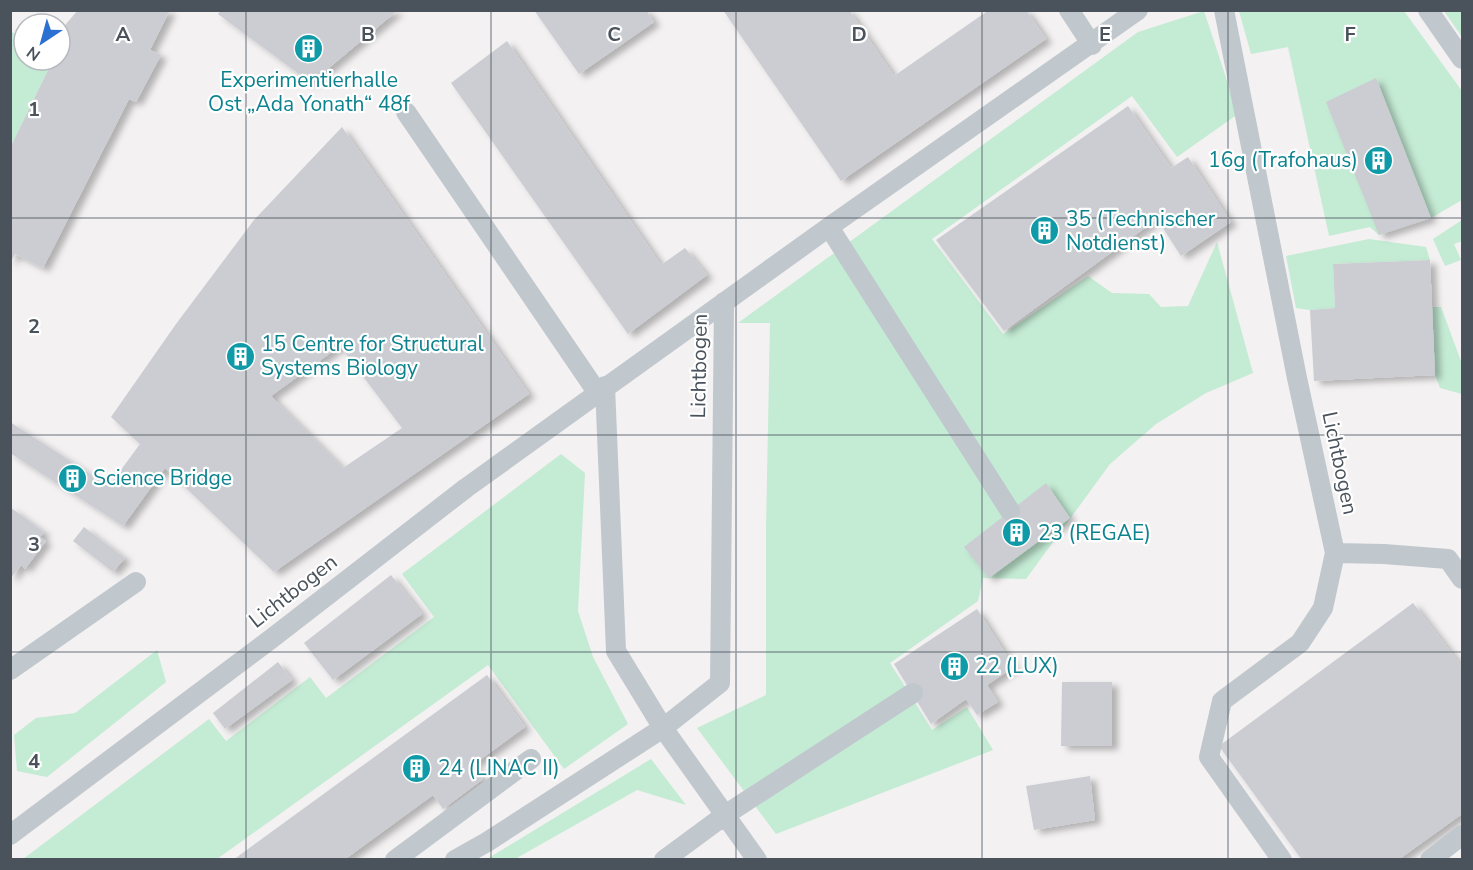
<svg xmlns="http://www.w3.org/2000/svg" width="1473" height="870" font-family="'Nunito Sans',sans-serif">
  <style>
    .green { fill: #c4ebd4 }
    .building { fill: #cbcdd2; fill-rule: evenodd; filter: url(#shadow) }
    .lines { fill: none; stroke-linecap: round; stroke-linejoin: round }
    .service { stroke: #c0c7cd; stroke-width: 20 }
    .grid { fill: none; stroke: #4a535c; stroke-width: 1.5; stroke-opacity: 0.55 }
    .labels { text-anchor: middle; stroke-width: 4.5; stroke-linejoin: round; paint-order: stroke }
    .culture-label { font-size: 21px; fill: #0d838f; stroke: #fff; text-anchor: start }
    .street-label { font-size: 21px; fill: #4a535c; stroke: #fff }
    .grid-label { font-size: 20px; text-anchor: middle; font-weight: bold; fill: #4a535c; stroke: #fff; stroke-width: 4.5; stroke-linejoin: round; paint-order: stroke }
  </style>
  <defs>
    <filter id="shadow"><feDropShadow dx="6" dy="4" stdDeviation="3" flood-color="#0004"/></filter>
  </defs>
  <rect width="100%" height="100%" fill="#f3f1f1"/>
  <path class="green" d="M 1204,11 L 1238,114 L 1177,157 L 1132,96 L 932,239 L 1003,334 L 1088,276 L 1112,293 L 1149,294 L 1161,307 L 1188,306 L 1217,242 L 1253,373 L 1206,393 L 1156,424 L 1110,464 L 1026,579 L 983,578 L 978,601 L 890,663 L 932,730 L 967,707 L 993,750 L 776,834 L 697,728 L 766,695 L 766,531 L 770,323 L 738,323 L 1138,32 Z
    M 1239,11 L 1404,11 L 1462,91 L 1462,200 L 1431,218 L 1379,235 L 1370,227 L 1329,236 L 1288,47 L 1251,54 Z
    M 1444,11 L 1462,11 L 1462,37 Z
    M 10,31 L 24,39 L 24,60 L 53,60 L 10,148 Z
    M 1462,220 L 1462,241 L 1454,244 L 1461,260 L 1445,266 L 1433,239 Z
    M 1369,239 L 1426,247 L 1430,260 L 1333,264 L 1335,308 L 1310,310 L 1296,308 L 1286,256 Z
    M 1432,307 L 1441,307 L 1462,364 L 1462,394 L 1440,388 L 1435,375 Z
    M 561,454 L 585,473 L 578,611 L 593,657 L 628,724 L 564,769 L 488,665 L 217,859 L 23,859 L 209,719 L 226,741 L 310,677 L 326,698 L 434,617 L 402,574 Z
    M 157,650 L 166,682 L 47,777 L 17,771 L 14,735 L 36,718 L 75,713 Z
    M 651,759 L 686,805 L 637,790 L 515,859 L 487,859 Z"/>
  <path class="building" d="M 78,10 L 170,10 L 150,50 L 161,55 L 136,102 L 129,99 L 43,268 L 15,254 L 10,263 L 10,148 L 53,60 L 60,60 L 60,31 Z
    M 221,10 L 398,10 L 311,83 L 218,14 Z
    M 534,10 L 646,10 L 654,22 L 579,74 Z
    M 723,10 L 849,10 L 894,76 L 989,10 L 1026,10 L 1046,39 L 841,181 Z
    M 507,41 L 661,265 L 685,248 L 707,275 L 628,334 L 451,83 Z
    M 1376,78 L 1431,218 L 1379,235 L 1326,102 Z
    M 1128,106 L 1171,168 L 1188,157 L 1231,222 L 1181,256 L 1157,219 L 1004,331 L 936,240 Z
    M 342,127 L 529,394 L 274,572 L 165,468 L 123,526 L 10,453 L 10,422 L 109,486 L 140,444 L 111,417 L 176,324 L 254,220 ZM 340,346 L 402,428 L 343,468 L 271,396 Z
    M 1430,260 L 1435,375 L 1314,381 L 1310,310 L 1335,308 L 1333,264 Z
    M 1046,483 L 1070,518 L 989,578 L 964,547 Z
    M 10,507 L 44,532 L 40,537 L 46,541 L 25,569 L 21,565 L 10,579 Z
    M 84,527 L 125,558 L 113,572 L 73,541 Z
    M 391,575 L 422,614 L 333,680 L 304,643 Z
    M 1413,603 L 1462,667 L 1462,814 L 1398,860 L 1302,860 L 1219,746 Z
    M 977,609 L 1014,667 L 987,685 L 998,702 L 977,715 L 966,699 L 931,724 L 894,664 Z
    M 278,662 L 292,680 L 225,729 L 213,713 Z
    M 487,675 L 525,727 L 473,765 L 483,779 L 443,809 L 433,795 L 344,860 L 233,860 Z
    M 1062,682 L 1112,682 L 1112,746 L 1061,746 Z
    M 1090,776 L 1095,820 L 1034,830 L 1026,786 Z"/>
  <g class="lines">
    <path class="service" d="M 1069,10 L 1092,45
      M 1224,10 L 1297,378 L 1335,553 L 1323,608 L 1300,643 L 1222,701 L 1209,757 L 1282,860
      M 1428,10 L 1462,59
      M 406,112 L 597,392
      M 829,227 L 1010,511
      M 605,386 L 616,651 L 663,728 L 757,860
      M 1335,553 L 1384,554 L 1448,559 L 1462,579
      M 10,670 L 136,582
      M 10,835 L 271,639 L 466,488 L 829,227 L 1138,10
      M 395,860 L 531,759
      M 455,860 L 487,842 L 663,728 L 720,683 L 724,302
      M 664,860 L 725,815 L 913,693
      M 1430,860 L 1462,835"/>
  </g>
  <path class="grid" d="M 246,10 L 246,860M 491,10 L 491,860M 736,10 L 736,860M 982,10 L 982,860M 1228,10 L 1228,860M 10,218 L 1462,218M 10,435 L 1462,435M 10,652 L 1462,652"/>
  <defs>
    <symbol id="building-disc" viewBox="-11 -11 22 22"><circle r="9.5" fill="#0f9aa8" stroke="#fff"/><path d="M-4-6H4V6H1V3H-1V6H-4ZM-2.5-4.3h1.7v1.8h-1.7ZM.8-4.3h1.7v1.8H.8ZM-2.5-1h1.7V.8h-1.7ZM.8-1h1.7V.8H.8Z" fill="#fff"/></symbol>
  </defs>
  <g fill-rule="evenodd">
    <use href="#building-disc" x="292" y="32" width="33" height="33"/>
    <use href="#building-disc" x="1362" y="144" width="33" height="33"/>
    <use href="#building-disc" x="1028" y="214" width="33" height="33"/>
    <use href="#building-disc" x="224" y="340" width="33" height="33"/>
    <use href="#building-disc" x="56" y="462" width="33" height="33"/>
    <use href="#building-disc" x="1000" y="516" width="33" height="33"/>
    <use href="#building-disc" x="938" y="650" width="33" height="33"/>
    <use href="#building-disc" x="400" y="752" width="33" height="33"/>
  </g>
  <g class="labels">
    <g class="culture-label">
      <text x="309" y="87" text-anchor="middle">Experimentierhalle<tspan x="309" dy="24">Ost „Ada Yonath“ 48f</tspan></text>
      <text x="1358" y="167" text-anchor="end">16g (Trafohaus)</text>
      <text x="1066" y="226">35 (Technischer<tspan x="1066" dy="24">Notdienst)</tspan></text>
      <text x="261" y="351">15 Centre for Structural<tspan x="261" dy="24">Systems Biology</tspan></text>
      <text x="93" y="485">Science Bridge</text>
      <text x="1038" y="540">23 (REGAE)</text>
      <text x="975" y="673">22 (LUX)</text>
      <text x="438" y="775">24 (LINAC II)</text>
    </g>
    <g class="street-label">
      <text transform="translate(699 366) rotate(-89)" y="7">Lichtbogen</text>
      <text transform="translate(1340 463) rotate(78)" y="7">Lichtbogen</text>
      <text transform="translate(293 591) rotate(-38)" y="7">Lichtbogen</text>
    </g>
  </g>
  <g class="grid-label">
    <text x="123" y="41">A</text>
    <text x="368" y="41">B</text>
    <text x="614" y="41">C</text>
    <text x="859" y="41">D</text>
    <text x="1105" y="41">E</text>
    <text x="1350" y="41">F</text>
    <text x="34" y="116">1</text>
    <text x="34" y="333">2</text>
    <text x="34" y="551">3</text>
    <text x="34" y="768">4</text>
  </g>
  <rect width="1473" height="870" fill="none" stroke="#4a535c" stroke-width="24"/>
  <g transform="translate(42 42) rotate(216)"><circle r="28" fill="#ffffff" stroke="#b7babe" stroke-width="1.5"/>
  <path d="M0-4.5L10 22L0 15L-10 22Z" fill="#2c70d1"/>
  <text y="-9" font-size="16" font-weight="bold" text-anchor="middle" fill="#4a535c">N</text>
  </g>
</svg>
